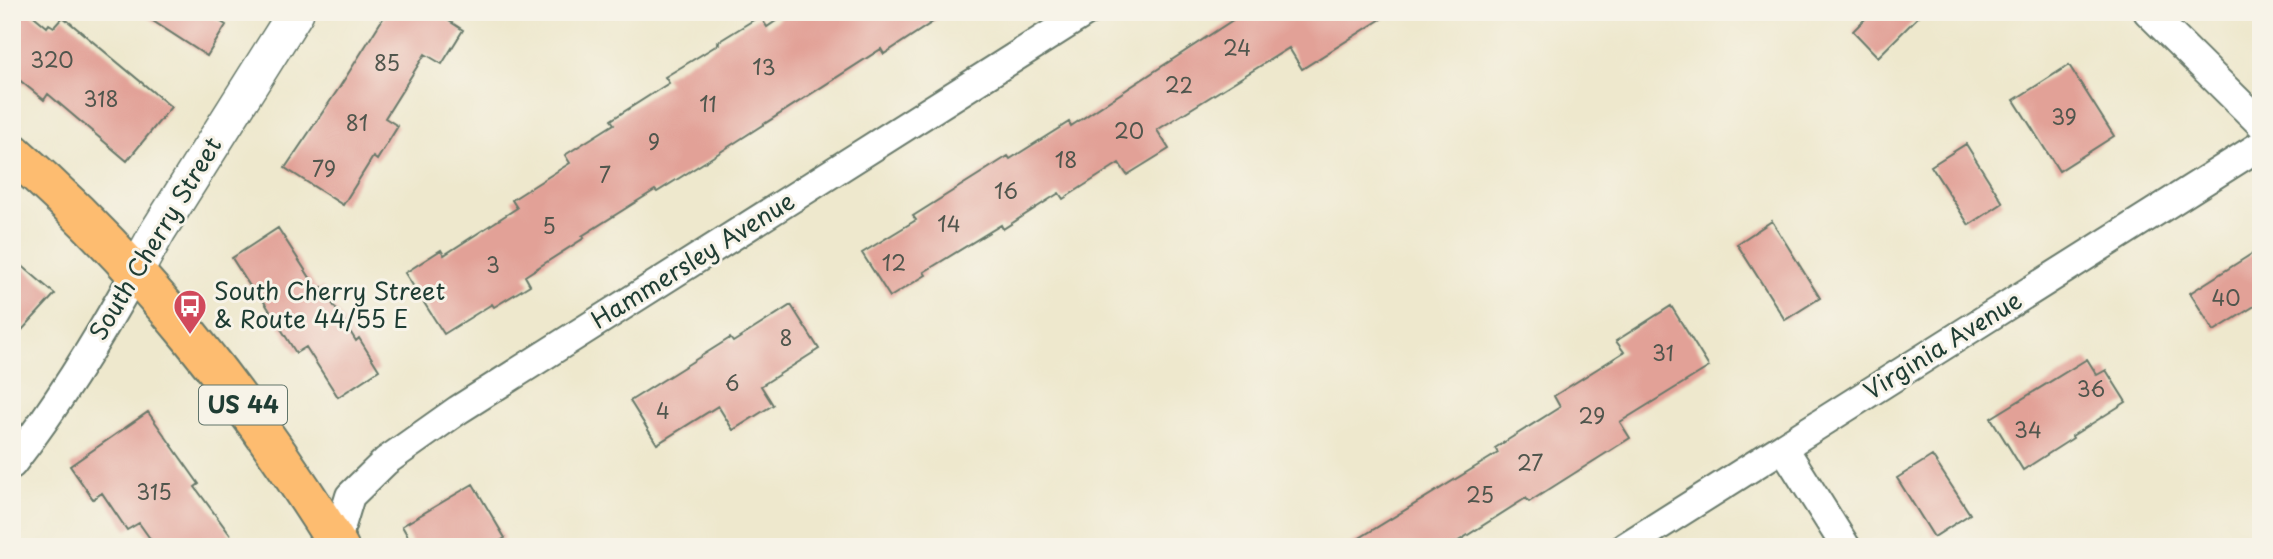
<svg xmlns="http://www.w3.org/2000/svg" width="2273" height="559" font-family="'Playpen Sans',sans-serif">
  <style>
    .building { fill: #e2a197 }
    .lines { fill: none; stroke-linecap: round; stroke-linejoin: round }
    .minor-casing { stroke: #67796a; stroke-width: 32 }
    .tertiary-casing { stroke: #67796a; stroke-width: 38 }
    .trunk-casing { stroke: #67796a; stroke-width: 42 }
    .minor { stroke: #fff; stroke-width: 28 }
    .tertiary { stroke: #fff; stroke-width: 35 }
    .trunk { stroke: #fdbc70; stroke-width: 38 }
    .labels { text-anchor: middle; stroke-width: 6; stroke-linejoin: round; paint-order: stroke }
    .number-label { font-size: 21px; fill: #50564d }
    .shield { fill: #f7f3e8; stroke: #60746a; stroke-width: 2 }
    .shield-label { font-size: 23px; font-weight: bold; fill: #1f3d34 }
    .street-label { font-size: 24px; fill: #1f3d34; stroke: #f7f3e8 }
    .poi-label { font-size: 24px; fill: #1f3d34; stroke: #f7f3e8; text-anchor: start }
  </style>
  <rect width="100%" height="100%" fill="#f7f3e8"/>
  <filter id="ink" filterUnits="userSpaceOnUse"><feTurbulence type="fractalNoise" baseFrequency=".0143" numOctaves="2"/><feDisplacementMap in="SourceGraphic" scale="14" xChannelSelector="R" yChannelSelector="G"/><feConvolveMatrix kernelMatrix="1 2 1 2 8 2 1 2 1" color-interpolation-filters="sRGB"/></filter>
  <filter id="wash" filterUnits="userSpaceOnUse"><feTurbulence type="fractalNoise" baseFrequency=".00686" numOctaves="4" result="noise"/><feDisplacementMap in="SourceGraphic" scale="28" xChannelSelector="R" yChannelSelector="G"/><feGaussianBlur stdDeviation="1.57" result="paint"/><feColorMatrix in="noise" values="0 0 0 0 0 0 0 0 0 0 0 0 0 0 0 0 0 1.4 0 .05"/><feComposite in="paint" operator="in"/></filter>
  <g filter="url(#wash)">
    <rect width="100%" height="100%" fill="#eee8cd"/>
    <g id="blocks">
      <path class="building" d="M 12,12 L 29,12 L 47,27 L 49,24 L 54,27 L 63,17 L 171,107 L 127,161 L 48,94 L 44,100 L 12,74 Z
        M 139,12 L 205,12 L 226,25 L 207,56 Z
        M 387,12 L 435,12 L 463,30 L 442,64 L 425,54 L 385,118 L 398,126 L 377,160 L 373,157 L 343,205 L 285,168 L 339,88 Z
        M 789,12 L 948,12 L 884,54 L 881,49 L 708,160 L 657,192 L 655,190 L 582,236 L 584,238 L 525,276 L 530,285 L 494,307 L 492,304 L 444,334 L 405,273 L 441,250 L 444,255 L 517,208 L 512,200 L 570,163 L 565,155 L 614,124 L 611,120 L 669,83 L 665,77 L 719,44 L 718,42 L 760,16 L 767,27 Z
        M 1245,12 L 1392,12 L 1302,69 L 1289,48 L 1157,130 L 1169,149 L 1127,175 L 1119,163 L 1063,199 L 1059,193 L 1003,229 L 1001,225 L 924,272 L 926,275 L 890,297 L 862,253 L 916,220 L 913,216 L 1008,156 L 1010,159 L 1069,122 L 1071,126 Z
        M 1872,12 L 1923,12 L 1878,57 L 1853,31 Z
        M 2069,65 L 2114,136 L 2059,171 L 2014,100 Z
        M 1966,144 L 2003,203 L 1969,225 L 1931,166 Z
        M 1772,221 L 1820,298 L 1785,320 L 1737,244 Z
        M 278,228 L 318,290 L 322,287 L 356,341 L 359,338 L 379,370 L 338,397 L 306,347 L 296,353 L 258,292 L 255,294 L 232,258 Z
        M 2261,248 L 2261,302 L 2214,331 L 2190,293 Z
        M 12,257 L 55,294 L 12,341 Z
        M 791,305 L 819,349 L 761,386 L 773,405 L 733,430 L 718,406 L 657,444 L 630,401 L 730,338 L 733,342 Z
        M 1671,306 L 1709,367 L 1620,422 L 1630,438 L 1529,502 L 1526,498 L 1449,547 L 1345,547 L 1498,453 L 1495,448 L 1560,407 L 1554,396 L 1624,352 L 1616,341 Z
        M 2087,359 L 2097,375 L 2106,370 L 2126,402 L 2072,436 L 2073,438 L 2023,470 L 1991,418 Z
        M 148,412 L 199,484 L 195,487 L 239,547 L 156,547 L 139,523 L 127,530 L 102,493 L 93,499 L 70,466 Z
        M 1932,456 L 1970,514 L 1934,537 L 1897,478 Z
        M 473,484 L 505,538 L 490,547 L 414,547 L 402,526 Z"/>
    </g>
  </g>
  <g filter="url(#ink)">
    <use href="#blocks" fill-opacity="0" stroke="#67796a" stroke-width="2"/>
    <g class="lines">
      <defs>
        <path id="minor" d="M 2148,12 L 2261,124
          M 1783,447 L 1846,547
          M 12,464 C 59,403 99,338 136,271
          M 336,542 L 350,496 L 386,461 L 458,410 L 1086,12
          M 1625,547 L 2261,145"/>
        <path id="tertiary" d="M 136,271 L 158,231 L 296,12"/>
        <path id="trunk" d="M 12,152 C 143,265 248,401 339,547"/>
      </defs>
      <use href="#minor" class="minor-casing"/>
      <use href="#tertiary" class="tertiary-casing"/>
      <use href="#trunk" class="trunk-casing"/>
      <use href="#minor" class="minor"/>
      <use href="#tertiary" class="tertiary"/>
      <use href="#trunk" class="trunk"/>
    </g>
  </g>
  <defs>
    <symbol id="bus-pin" viewBox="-11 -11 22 30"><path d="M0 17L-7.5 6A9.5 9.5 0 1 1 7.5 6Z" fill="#d1495b" stroke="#f7f3e8"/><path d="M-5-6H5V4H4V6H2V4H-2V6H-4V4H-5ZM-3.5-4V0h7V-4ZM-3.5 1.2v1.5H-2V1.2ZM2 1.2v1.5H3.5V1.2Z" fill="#fff"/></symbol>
  </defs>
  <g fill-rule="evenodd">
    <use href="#bus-pin" x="171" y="287" width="38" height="52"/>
  </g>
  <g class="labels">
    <g class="number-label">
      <text x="1237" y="56">24</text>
      <text x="52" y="68">320</text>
      <text x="387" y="71">85</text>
      <text x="764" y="75">13</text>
      <text x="1179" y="93">22</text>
      <text x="101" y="107">318</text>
      <text x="708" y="112">11</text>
      <text x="2064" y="125">39</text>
      <text x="357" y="131">81</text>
      <text x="1129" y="139">20</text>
      <text x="654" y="150">9</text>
      <text x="1066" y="168">18</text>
      <text x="324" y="177">79</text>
      <text x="605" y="183">7</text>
      <text x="1006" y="199">16</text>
      <text x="949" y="232">14</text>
      <text x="549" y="234">5</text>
      <text x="894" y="271">12</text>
      <text x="493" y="273">3</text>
      <text x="2226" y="306">40</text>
      <text x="786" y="346">8</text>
      <text x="1663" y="361">31</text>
      <text x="732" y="391">6</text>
      <text x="2091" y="397">36</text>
      <text x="663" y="419">4</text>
      <text x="1592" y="424">29</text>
      <text x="2028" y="438">34</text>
      <text x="1530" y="471">27</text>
      <text x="154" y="500">315</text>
      <text x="1480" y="503">25</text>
    </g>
    <rect class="shield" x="199" y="385.5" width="88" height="39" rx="5"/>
    <g class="shield-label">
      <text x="243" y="413">US 44</text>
    </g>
    <g class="street-label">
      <text transform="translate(156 239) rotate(-59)" y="8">South Cherry Street</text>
      <text transform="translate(693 261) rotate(-32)" y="8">Hammersley Avenue</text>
      <text transform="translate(1943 346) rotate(-32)" y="8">Virginia Avenue</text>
    </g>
    <g class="poi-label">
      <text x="214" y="300">South Cherry Street<tspan x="214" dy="28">&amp; Route 44/55 E</tspan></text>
    </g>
  </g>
  <rect width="2273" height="559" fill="none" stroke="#f7f3e8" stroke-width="42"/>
</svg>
